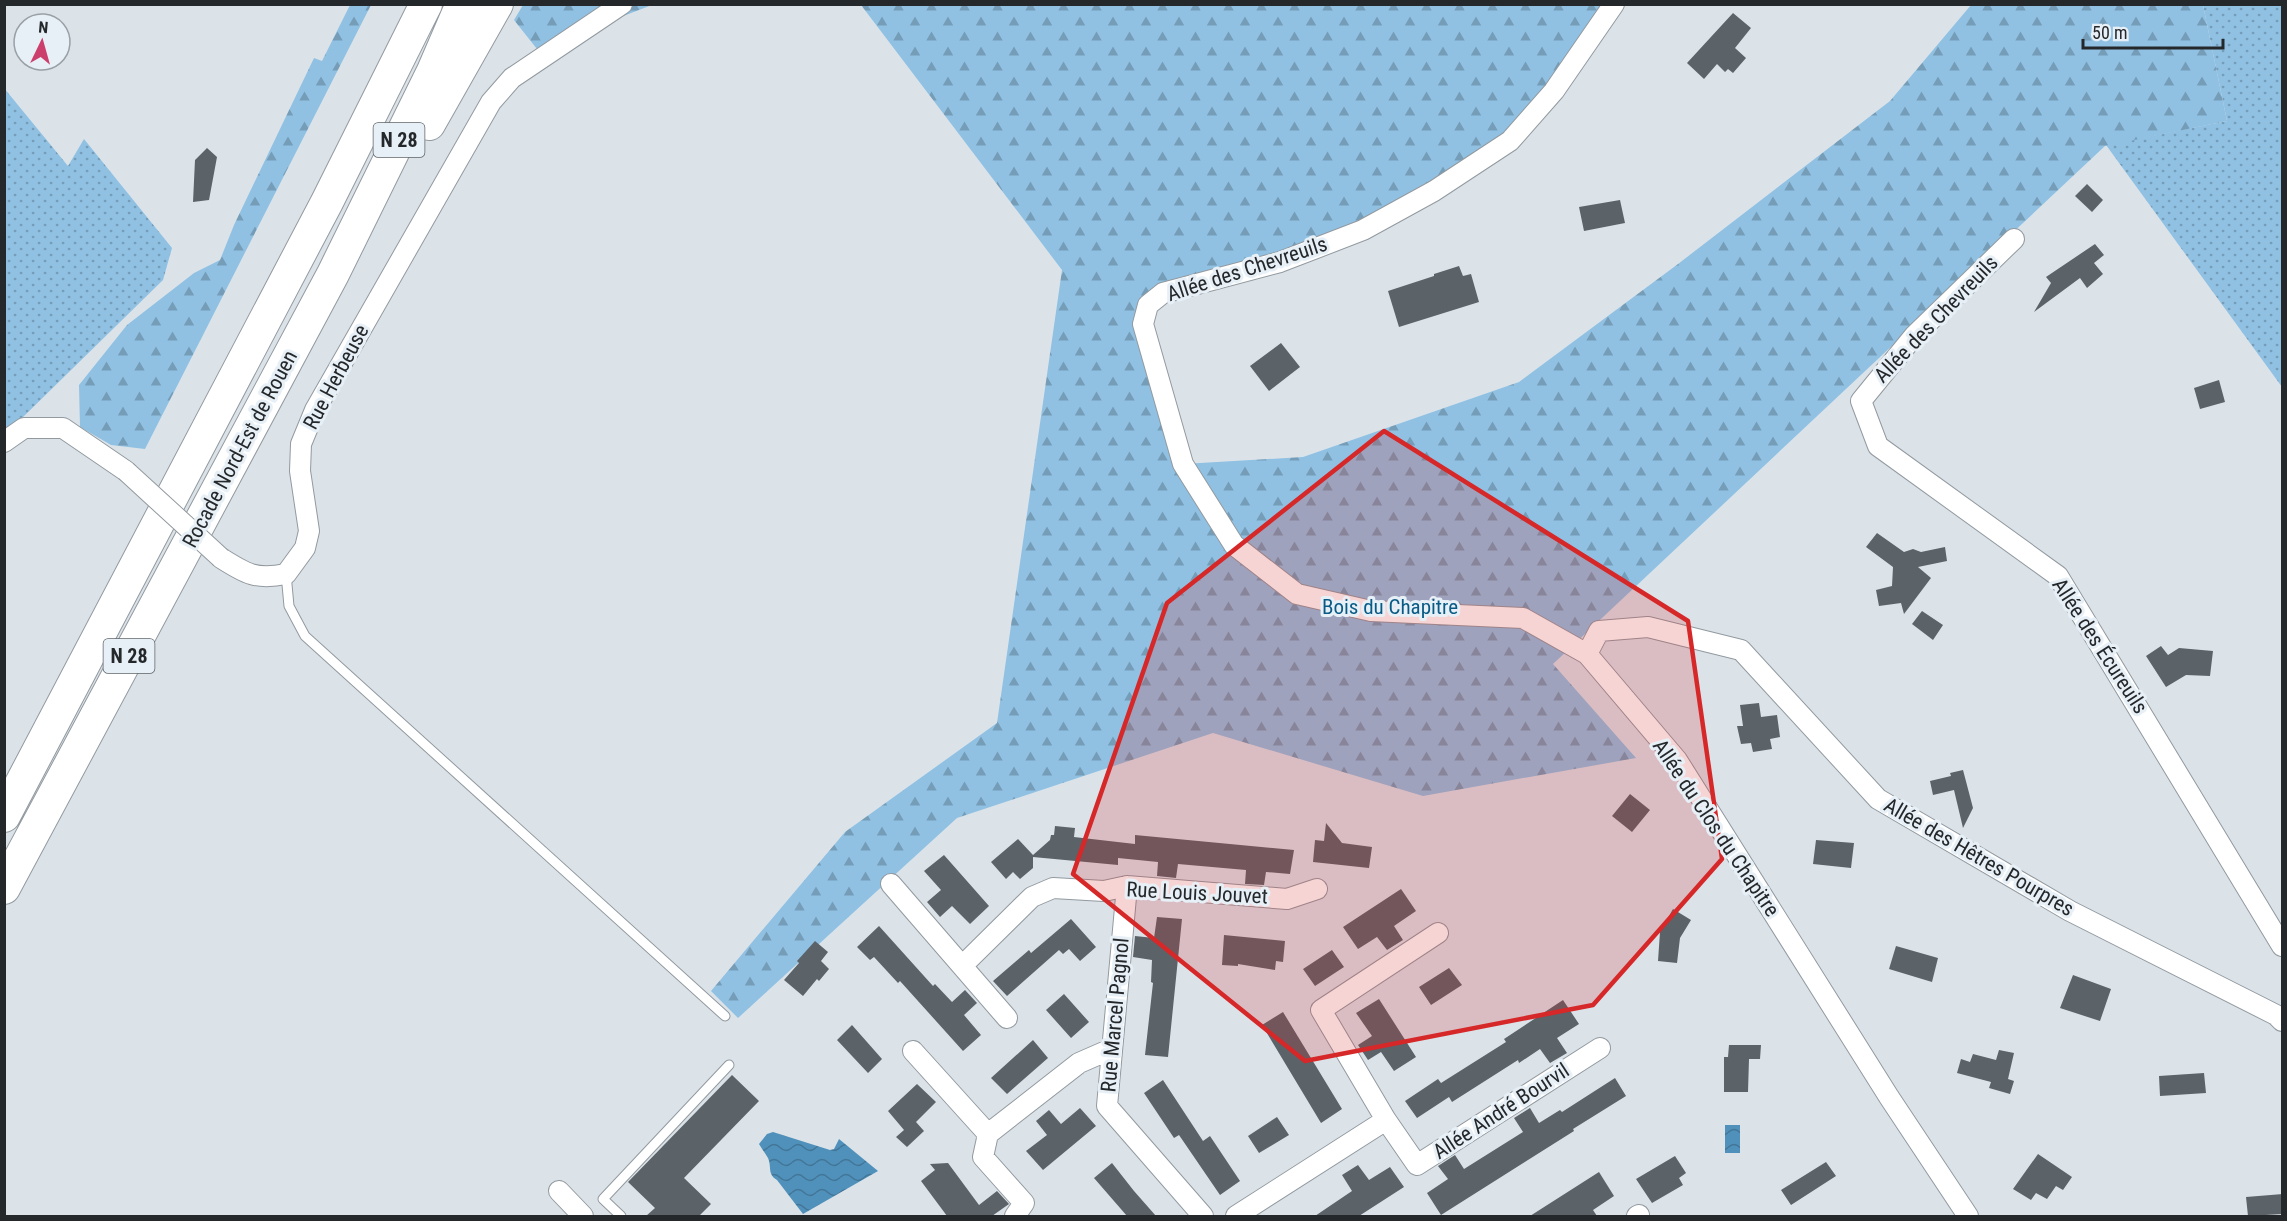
<svg xmlns="http://www.w3.org/2000/svg" width="2287" height="1221" font-family="'Roboto Condensed',sans-serif">
  <style>
    .grass { fill: url(#grass-dots) }
    .forest { fill: url(#forest-firs) }
    .water { fill: url(#water-waves) }
    .building { fill: #5b6268 }
    .lines { fill: none; stroke-linecap: round; stroke-linejoin: round }
    .service-casing { stroke: #929aa0; stroke-width: 11 }
    .minor-casing { stroke: #929aa0; stroke-width: 22 }
    .trunk-casing { stroke: #929aa0; stroke-width: 34 }
    .service { stroke: #fff; stroke-width: 9 }
    .minor { stroke: #fff; stroke-width: 20 }
    .trunk { stroke: #fff; stroke-width: 32 }
    .minor-bridge-casing { stroke: #929aa0; stroke-width: 22; stroke-linecap: butt }
    .minor-bridge { stroke: #fff; stroke-width: 20 }
    .marked { fill: #d62828; fill-opacity: 0.2; stroke: #d62828; stroke-width: 4.5; stroke-linejoin: round }
    .labels { text-anchor: middle; stroke-width: 6; stroke-linejoin: round; paint-order: stroke }
    .shield { fill: #e8f0f7; stroke: #606468; stroke-width: 1.5 }
    .shield-label { font-size: 20px; font-weight: bold; fill: #25282b }
    .street-label { font-size: 21px; fill: #25282b; stroke: #e8f0f7 }
    .park-label { font-size: 21px; fill: #095b85; stroke: #e8f0f7 }
  </style>
  <defs>
    <pattern id="grass-dots" width="8" height="8" patternUnits="userSpaceOnUse" patternTransform="scale(1.5)"><rect width="8" height="8" fill="#90c1e3"/><path d="M2 2h.1M6 6h.1" fill="none" stroke="#759db8" stroke-width="1.8" stroke-linecap="round"/></pattern>
    <pattern id="forest-firs" width="22" height="20" patternUnits="userSpaceOnUse" patternTransform="scale(1.5)"><rect width="22" height="20" fill="#90c1e3"/><path d="M5 1l3.5 6h-7zM16 11l3.5 6h-7z" fill="#759db8"/></pattern>
    <pattern id="water-waves" width="16" height="10" patternUnits="userSpaceOnUse" patternTransform="scale(1.5)"><rect width="16" height="10" fill="#5091bb"/><path d="M0 5q4-4 8 0t8 0" fill="none" stroke="#427698"/></pattern>
  </defs>
  <rect width="100%" height="100%" fill="#dbe3e9"/>
  <path class="grass" d="M 2203,5 L 2282,5 L 2282,387 L 2106,145 L 2227,121 Z
    M 4,88 L 68,166 L 84,139 L 172,248 L 163,280 L 20,420 L 4,432 Z"/>
  <path class="forest" d="M 350,5 L 371,5 L 145,449 L 111,445 L 80,427 L 79,385 L 127,325 L 194,273 L 220,260 L 234,225 L 314,58 L 322,61 Z
    M 523,5 L 652,5 L 537,49 L 514,20 Z
    M 861,5 L 1614,5 L 1510,141 L 1363,230 L 1149,305 L 1183,464 L 1303,457 L 1519,382 L 1678,264 L 1890,101 L 1971,5 L 2203,5 L 2227,121 L 2105,146 L 1553,664 L 1636,758 L 1423,796 L 1213,733 L 957,818 L 738,1018 L 711,991 L 845,832 L 997,723 L 1062,270 Z"/>
  <path class="water" d="M 1725,1125 L 1740,1125 L 1740,1153 L 1725,1153 Z
    M 773,1132 L 830,1150 L 834,1149 L 839,1139 L 878,1171 L 803,1214 L 777,1180 C 767,1174 772,1167 768,1158 C 765,1153 762,1149 759,1144 L 767,1134 Z"/>
  <path class="building" d="M 1733,13 L 1751,28 L 1735,48 L 1746,58 L 1733,73 L 1728,69 L 1725,72 L 1717,64 L 1704,79 L 1687,63 Z
    M 207,148 L 217,157 L 209,200 L 193,202 L 195,160 Z
    M 2087,184 L 2103,200 L 2092,212 L 2075,196 Z
    M 1620,200 L 1625,223 L 1584,231 L 1579,207 Z
    M 2095,244 L 2104,255 L 2094,263 L 2103,274 L 2087,288 L 2080,278 L 2034,312 L 2051,283 L 2046,277 Z
    M 1459,266 L 1463,276 L 1471,274 L 1479,302 L 1399,327 L 1388,291 L 1434,276 L 1434,274 Z
    M 1281,343 L 1300,367 L 1269,391 L 1250,366 Z
    M 2219,380 L 2225,402 L 2200,409 L 2194,388 Z
    M 1877,533 L 1904,552 L 1913,549 L 1921,552 L 1945,547 L 1947,561 L 1918,567 L 1931,578 L 1904,614 L 1901,603 L 1879,606 L 1876,590 L 1892,586 L 1893,567 L 1866,547 Z
    M 1922,611 L 1943,625 L 1933,640 L 1912,624 Z
    M 2161,646 L 2168,655 L 2179,648 L 2213,651 L 2210,676 L 2186,675 L 2166,687 L 2146,656 Z
    M 1759,703 L 1761,717 L 1777,715 L 1780,737 L 1770,739 L 1772,749 L 1753,752 L 1751,743 L 1741,744 L 1737,726 L 1743,726 L 1740,705 Z
    M 1963,770 L 1973,808 L 1963,828 L 1954,790 L 1933,795 L 1930,781 L 1951,776 L 1950,773 Z
    M 1630,794 L 1650,810 L 1632,832 L 1612,816 Z
    M 1326,823 L 1342,843 L 1372,847 L 1369,868 L 1313,862 L 1315,840 L 1324,841 Z
    M 1055,826 L 1075,828 L 1074,837 L 1135,844 L 1135,835 L 1294,850 L 1290,874 L 1266,872 L 1264,885 L 1245,884 L 1246,870 L 1178,864 L 1176,878 L 1157,876 L 1158,862 L 1118,858 L 1118,865 L 1033,857 L 1033,868 L 1020,879 L 1013,872 L 1006,879 L 991,862 L 1018,839 L 1033,855 L 1050,840 L 1051,835 L 1054,835 Z
    M 1816,840 L 1854,843 L 1851,868 L 1813,864 Z
    M 944,855 L 989,906 L 970,924 L 952,906 L 940,917 L 927,902 L 941,890 L 924,871 Z
    M 1401,889 L 1416,911 L 1394,926 L 1403,940 L 1387,950 L 1377,937 L 1358,949 L 1343,927 Z
    M 1673,909 L 1691,920 L 1680,938 L 1677,963 L 1658,961 L 1660,932 Z
    M 1157,917 L 1182,919 L 1168,1057 L 1145,1055 L 1153,983 L 1151,982 L 1152,960 L 1133,957 L 1135,936 L 1154,938 Z
    M 1071,919 L 1096,947 L 1080,961 L 1069,949 L 1063,954 L 1059,950 L 1007,996 L 993,981 L 1029,950 L 1031,953 Z
    M 879,926 L 933,986 L 935,984 L 952,1002 L 965,990 L 977,1003 L 964,1015 L 981,1035 L 963,1051 L 900,981 L 898,983 L 874,957 L 870,960 L 857,947 Z
    M 1224,935 L 1285,941 L 1283,962 L 1276,961 L 1275,970 L 1238,964 L 1238,966 L 1222,965 Z
    M 815,941 L 828,952 L 821,961 L 829,969 L 819,981 L 817,979 L 803,996 L 784,980 L 799,963 L 797,961 Z
    M 1896,946 L 1938,958 L 1932,982 L 1889,969 Z
    M 1332,950 L 1344,967 L 1315,986 L 1303,969 Z
    M 1449,968 L 1462,985 L 1431,1005 L 1419,987 Z
    M 2073,975 L 2111,989 L 2100,1021 L 2060,1008 Z
    M 1064,994 L 1089,1022 L 1071,1038 L 1046,1010 Z
    M 1379,999 L 1416,1057 L 1394,1071 L 1381,1052 L 1368,1060 L 1358,1045 L 1372,1036 L 1356,1013 Z
    M 1563,1000 L 1579,1024 L 1557,1038 L 1567,1053 L 1550,1063 L 1540,1049 L 1519,1063 L 1518,1060 L 1452,1102 L 1449,1097 L 1417,1118 L 1405,1101 L 1438,1079 L 1441,1083 L 1506,1042 L 1504,1039 Z
    M 1283,1012 L 1342,1109 L 1321,1123 L 1262,1025 Z
    M 852,1025 L 882,1059 L 868,1073 L 837,1040 Z
    M 1033,1040 L 1048,1058 L 1007,1094 L 991,1078 Z
    M 1729,1045 L 1761,1045 L 1760,1059 L 1749,1059 L 1748,1092 L 1724,1092 L 1724,1057 L 1728,1057 Z
    M 1999,1050 L 2014,1053 L 2008,1079 L 2014,1081 L 2010,1094 L 1989,1088 L 1991,1082 L 1957,1073 L 1961,1059 L 1970,1062 L 1973,1054 L 1996,1060 Z
    M 2204,1073 L 2206,1093 L 2160,1096 L 2159,1076 Z
    M 732,1075 L 759,1101 L 684,1178 L 711,1204 L 699,1216 L 646,1216 L 655,1208 L 628,1182 Z
    M 1615,1078 L 1626,1096 L 1573,1129 L 1574,1131 L 1441,1215 L 1427,1193 L 1448,1179 L 1438,1166 L 1455,1155 L 1464,1169 L 1523,1132 L 1514,1118 L 1530,1108 L 1539,1123 L 1560,1110 L 1562,1112 Z
    M 1163,1080 L 1203,1141 L 1210,1136 L 1240,1181 L 1220,1195 L 1179,1135 L 1174,1138 L 1144,1093 Z
    M 917,1084 L 936,1102 L 916,1122 L 924,1131 L 907,1147 L 896,1137 L 904,1130 L 888,1111 Z
    M 1080,1108 L 1096,1126 L 1043,1170 L 1026,1151 L 1047,1135 L 1036,1121 L 1049,1110 L 1061,1124 Z
    M 1277,1117 L 1289,1135 L 1259,1153 L 1248,1136 Z
    M 2038,1154 L 2072,1177 L 2063,1190 L 2056,1186 L 2047,1199 L 2036,1193 L 2031,1200 L 2013,1189 Z
    M 1675,1156 L 1686,1173 L 1679,1178 L 1683,1185 L 1652,1203 L 1636,1179 Z
    M 1826,1162 L 1836,1176 L 1791,1205 L 1781,1190 Z
    M 948,1163 L 979,1205 L 997,1191 L 1009,1204 L 992,1216 L 947,1216 L 921,1181 L 935,1170 L 930,1164 Z
    M 1112,1163 L 1134,1191 L 1156,1216 L 1127,1216 L 1094,1178 Z
    M 1358,1165 L 1369,1180 L 1390,1167 L 1404,1187 L 1359,1216 L 1315,1216 L 1352,1191 L 1342,1175 Z
    M 1599,1172 L 1614,1196 L 1593,1210 L 1597,1216 L 1530,1216 Z
    M 2283,1194 L 2283,1214 L 2248,1216 L 2246,1197 Z"/>
  <g class="lines">
    <defs>
      <path id="service" d="M 286,574 L 289,606 L 305,636 L 725,1016
        M 621,1216 L 603,1199 L 729,1065"/>
      <path id="minor" d="M 1614,4 L 1554,91 L 1510,141 L 1434,191 L 1363,230 L 1280,262 L 1163,293 L 1148,305 L 1143,324 L 1183,464 L 1234,545 L 1297,594 L 1371,611 L 1523,618 L 1587,654 L 1677,760 L 1889,1097 L 1968,1216
        M 2014,239 L 1914,336 L 1861,401 L 1878,446 L 2058,576 L 2282,946
        M 4,442 L 24,428 L 63,428 L 126,471
        M 221,558 C 246,574 256,580 286,574 L 305,548 L 309,531 L 300,471 L 301,444 L 315,410 L 491,102 L 512,78 L 622,4
        M 1587,654 L 1599,631 L 1648,627 L 1741,650 L 1878,799 L 2070,911 L 2276,1015 L 2282,1021
        M 891,884 L 1007,1018
        M 1127,886 L 1107,1106 L 1203,1216
        M 962,966 L 1032,897 L 1053,888 L 1104,891 L 1127,886 L 1287,899 L 1317,889
        M 913,1051 L 988,1134 L 983,1157 L 1024,1203 L 1015,1216
        M 1386,1120 L 1417,1165 L 1600,1048
        M 988,1134 L 1079,1063 L 1111,1049
        M 559,1191 L 583,1216
        M 1236,1216 L 1386,1120 L 1321,1010 L 1438,933
        M 1637,1216 L 1639,1215"/>
      <path id="trunk" d="M 429,124 L 497,4
        M 4,816 L 327,202 L 426,4
        M 4,888 L 333,274 L 433,71 L 462,4"/>
    </defs>
    <use href="#service" class="service-casing"/>
    <use href="#minor" class="minor-casing"/>
    <use href="#trunk" class="trunk-casing"/>
    <use href="#service" class="service"/>
    <use href="#minor" class="minor"/>
    <use href="#trunk" class="trunk"/>
    <defs>
      <path id="minor-bridge" d="M 126,471 L 221,558"/>
    </defs>
    <use href="#minor-bridge" class="minor-bridge-casing"/>
    <use href="#minor-bridge" class="minor-bridge"/>
  </g>
  <path class="marked" d="M 1384,431 L 1688,621 L 1722,859 L 1593,1005 L 1305,1061 L 1073,874 L 1167,603 Z"/>
  <g class="labels">
    <g class="shield">
      <rect x="373.5" y="123" width="51" height="34" rx="4.5"/>
      <rect x="103.5" y="639" width="51" height="34" rx="4.5"/>
    </g>
    <g class="shield-label">
      <text x="399" y="147">N 28</text>
      <text x="129" y="663">N 28</text>
    </g>
    <g class="street-label">
      <text transform="translate(1247 269) rotate(-18)" y="7">Allée des Chevreuils</text>
      <text transform="translate(1936 319) rotate(-46)" y="7">Allée des Chevreuils</text>
      <text transform="translate(336 377) rotate(-62)" y="7">Rue Herbeuse</text>
      <text transform="translate(240 449) rotate(-62)" y="7">Rocade Nord-Est de Rouen</text>
      <text transform="translate(2100 646) rotate(57)" y="7">Allée des Écureuils</text>
      <text transform="translate(1716 828) rotate(56)" y="7">Allée du Clos du Chapitre</text>
      <text transform="translate(1979 857) rotate(30)" y="7">Allée des Hêtres Pourpres</text>
      <text transform="translate(1197 893) rotate(3)" y="7">Rue Louis Jouvet</text>
      <text transform="translate(1115 1015) rotate(-85)" y="7">Rue Marcel Pagnol</text>
      <text transform="translate(1501 1111) rotate(-33)" y="7">Allée André Bourvil</text>
    </g>
    <g class="park-label">
      <text x="1390" y="614">Bois du Chapitre</text>
    </g>
  </g>
  <rect width="2287" height="1221" fill="none" stroke="#25282b" stroke-width="12"/>
  <g transform="translate(42 42) rotate(5)"><circle r="28" fill="#e8f0f7" stroke="#9aa0a5" stroke-width="1.5"/>
  <path d="M0-4.5L10 22L0 15L-10 22Z" fill="#cc3e6b"/>
  <text y="-9" font-size="16" font-weight="bold" text-anchor="middle" fill="#25282b">N</text>
  </g>
  <path d="M2083 39v9h140v-9" fill="none" stroke="#25282b" stroke-width="3"/>
  <text x="2092" y="39" font-size="18" fill="#25282b" stroke="#e8f0f7" stroke-width="4.5" paint-order="stroke">50 m</text>
</svg>
